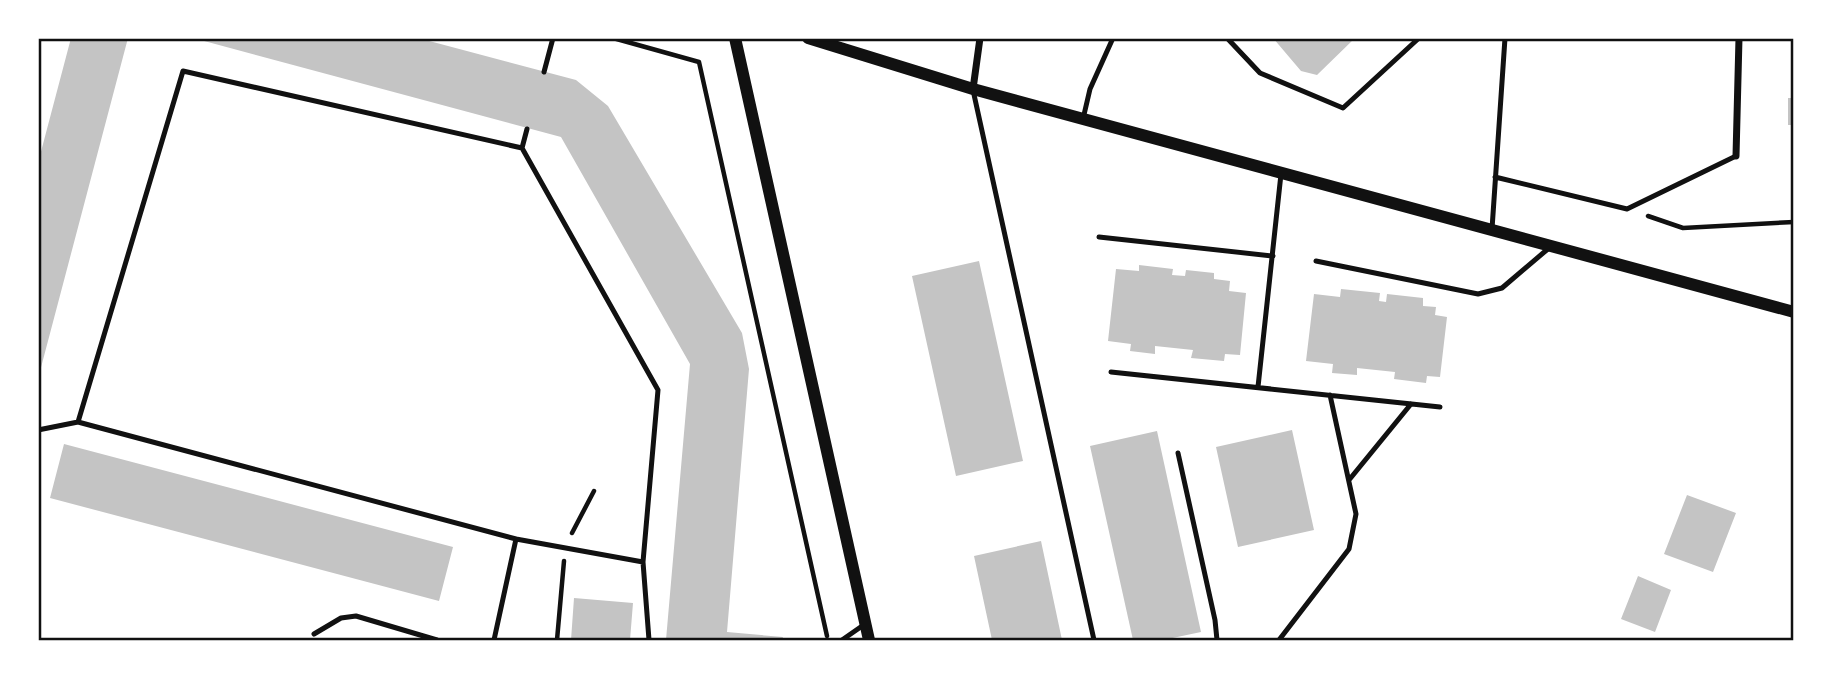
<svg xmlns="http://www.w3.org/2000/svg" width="1832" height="679" font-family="Barlow,sans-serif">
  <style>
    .building { fill: #c4c4c4 }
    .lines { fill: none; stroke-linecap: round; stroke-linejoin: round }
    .path { stroke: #111; stroke-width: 4.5 }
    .service { stroke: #111; stroke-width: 5 }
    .minor { stroke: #111; stroke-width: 7 }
    .tertiary { stroke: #111; stroke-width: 12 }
    .neatline { fill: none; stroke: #111; stroke-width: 2.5 }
  </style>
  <rect width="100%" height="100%" fill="#fff"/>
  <path class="building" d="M 71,38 L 128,38 L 39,375 L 38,163 Z
    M 193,38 L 418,38 L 576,80 L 608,106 L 742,333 L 749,369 L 727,632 L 783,637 L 782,640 L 666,640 L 690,364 L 561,137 Z
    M 1273,38 L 1355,38 L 1317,75 L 1301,71 Z
    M 1788,98 L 1794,98 L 1794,125 L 1788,125 Z
    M 979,261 L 1023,461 L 956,476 L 912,276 Z
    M 1139,265 L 1173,269 L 1172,275 L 1185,276 L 1186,270 L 1214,273 L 1214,279 L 1230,281 L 1229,291 L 1246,293 L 1240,355 L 1225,354 L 1224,361 L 1191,358 L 1193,350 L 1155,346 L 1155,354 L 1130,351 L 1131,344 L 1108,341 L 1116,269 L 1139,271 Z
    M 1341,289 L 1380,293 L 1379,301 L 1386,302 L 1387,294 L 1423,298 L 1423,306 L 1436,307 L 1435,315 L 1447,317 L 1440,377 L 1427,376 L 1426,383 L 1394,379 L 1395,372 L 1357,368 L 1357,375 L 1332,373 L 1333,364 L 1306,361 L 1314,294 L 1340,297 Z
    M 1292,430 L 1314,530 L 1238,547 L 1216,447 Z
    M 1157,431 L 1201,632 L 1163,640 L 1133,640 L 1090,446 Z
    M 64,444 L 453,547 L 439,601 L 50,498 Z
    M 1687,495 L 1736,513 L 1713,572 L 1664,554 Z
    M 1041,541 L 1062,640 L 992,640 L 974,556 Z
    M 1638,576 L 1671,590 L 1655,632 L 1621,619 Z
    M 574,598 L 633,603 L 630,640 L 571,640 Z"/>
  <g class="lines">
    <path class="path" d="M 613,38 L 699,62 L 827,636
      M 1648,216 L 1683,228 L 1794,222
      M 572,533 L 594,491
      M 557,640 L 564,561"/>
    <path class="service" d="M 1227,38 L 1260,73 L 1343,108 L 1419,38
      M 38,42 L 40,38
      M 544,72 L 553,38
      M 973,90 L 1094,640
      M 1083,119 L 1090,89 L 1113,38
      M 1495,177 L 1627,209 L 1736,156
      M 1492,229 L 1505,38
      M 1099,237 L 1273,256
      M 1316,261 L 1478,294 L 1502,288 L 1549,248
      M 1111,372 L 1440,407
      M 1258,387 L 1281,174
      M 38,430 L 78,422
      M 1178,453 L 1215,620 L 1217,640
      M 1349,480 L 1411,404
      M 516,539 L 78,422 L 183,71 L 522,148
      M 643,562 L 649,640
      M 314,634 L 341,618 L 356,616 L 437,640
      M 494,640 L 516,539 L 643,562 L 658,390 L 522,148 L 527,129
      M 842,640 L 865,624
      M 1279,640 L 1349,549 L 1356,514 L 1330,395"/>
    <path class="minor" d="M 973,89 L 980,38
      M 1736,156 L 1739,38"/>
    <path class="tertiary" d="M 735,38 L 869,640
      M 808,38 L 973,89 L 1794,312"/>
  </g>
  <rect width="1832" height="679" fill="none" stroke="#ffffff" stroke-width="80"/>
  <rect x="40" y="40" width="1752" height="599" class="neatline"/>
</svg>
